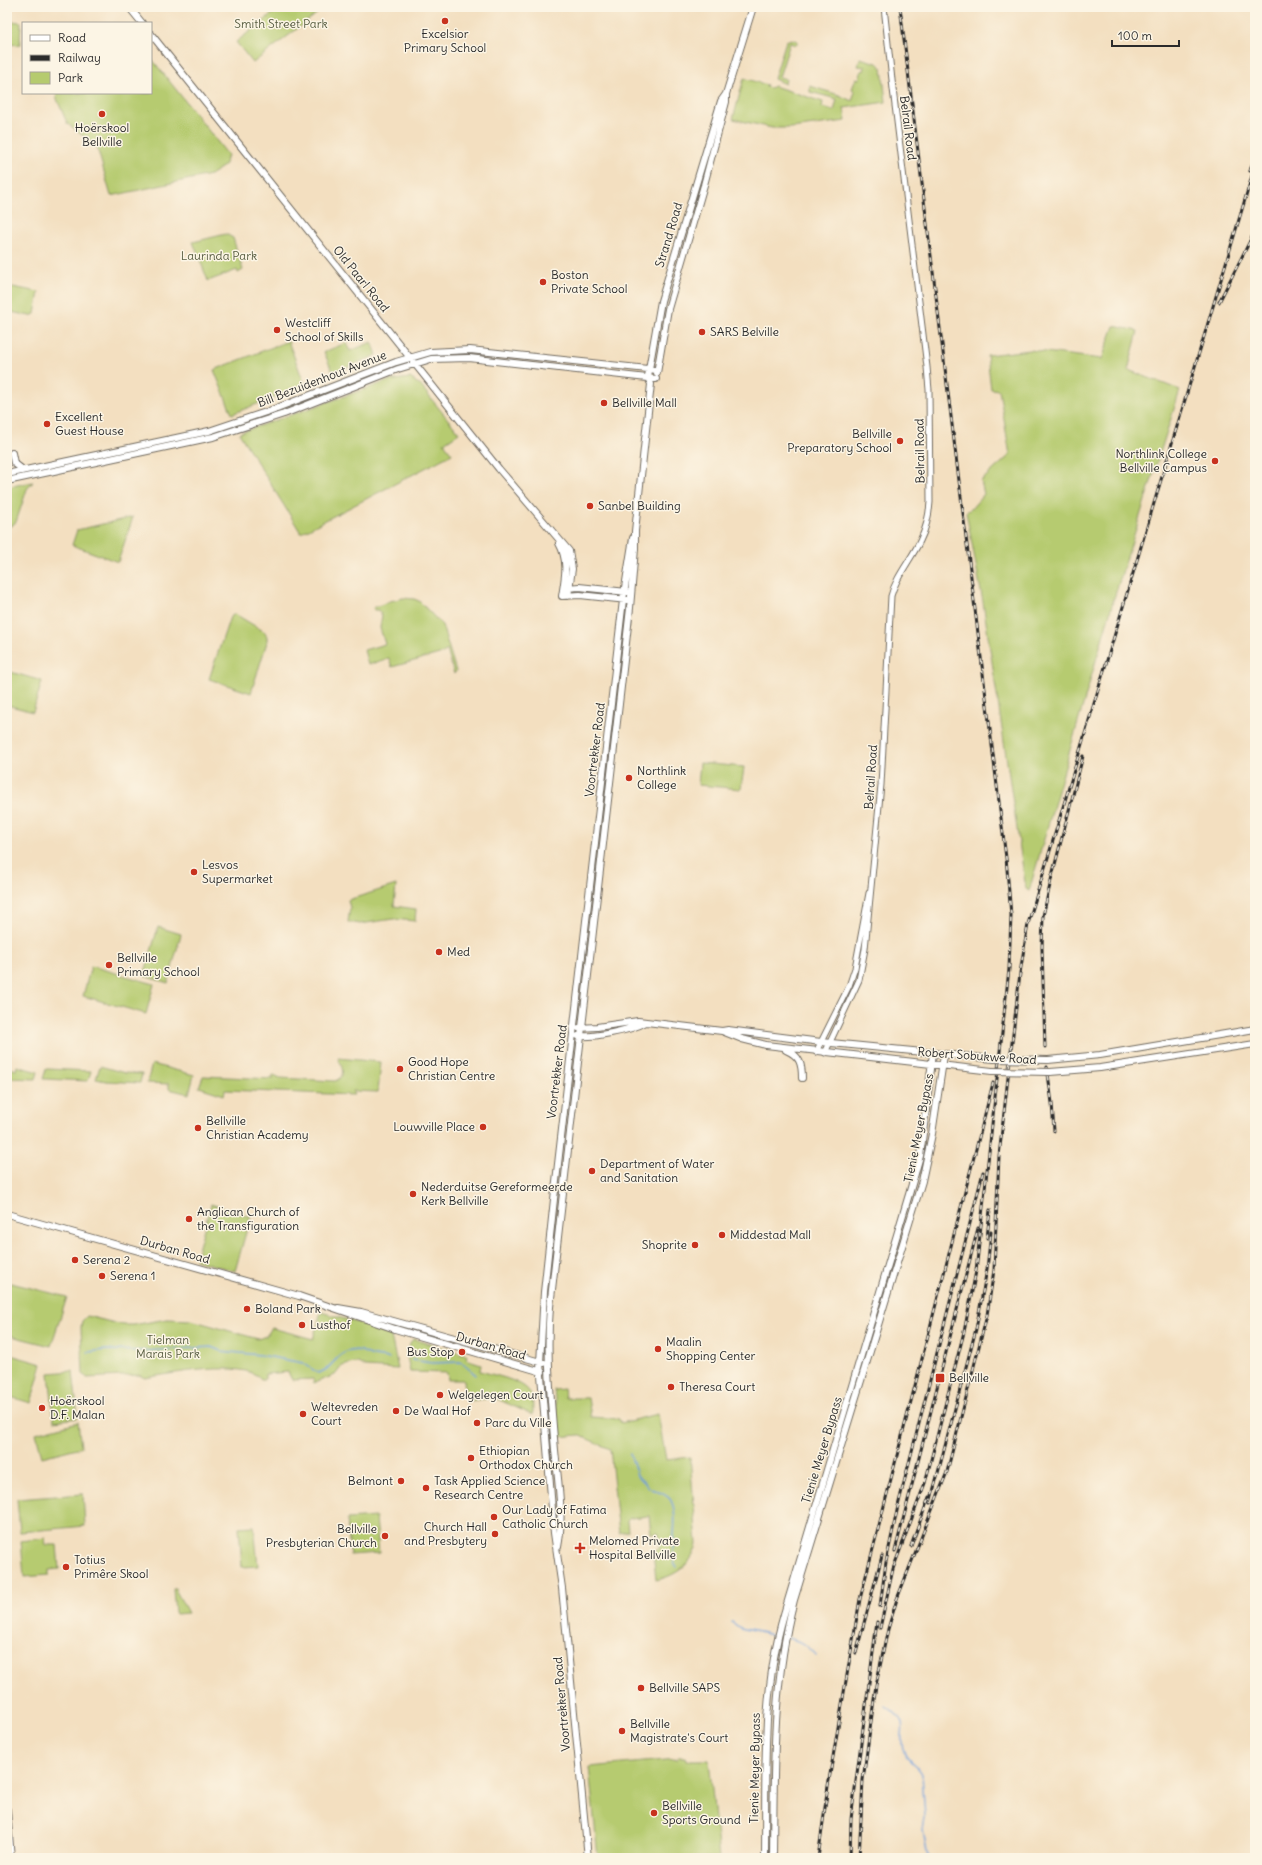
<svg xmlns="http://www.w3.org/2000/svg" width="1262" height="1865" font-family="Delius,sans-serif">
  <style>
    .green { fill: #b6cb6f; stroke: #707b4d }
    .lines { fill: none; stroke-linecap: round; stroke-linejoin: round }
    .stream { stroke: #709fd9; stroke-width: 1.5 }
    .minor-casing { stroke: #716a5f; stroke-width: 7 }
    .major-casing { stroke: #716a5f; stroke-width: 8 }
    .minor { stroke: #fff; stroke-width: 5 }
    .major { stroke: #fff; stroke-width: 6 }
    .rail-casing { stroke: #2b2b2b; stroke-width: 3 }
    .rail { stroke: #fcf5e5; stroke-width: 1.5; stroke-dasharray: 4.5; stroke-linecap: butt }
    .major-bridge-casing { stroke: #716a5f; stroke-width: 8; stroke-linecap: butt }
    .major-bridge { stroke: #fff; stroke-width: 6 }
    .poi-dot { fill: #c8321e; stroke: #fcf5e5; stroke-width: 1.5 }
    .labels { text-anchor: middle; stroke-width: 3; stroke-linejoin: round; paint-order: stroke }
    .park-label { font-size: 12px; fill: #555b3f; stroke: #fcf5e5 }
    .poi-label { font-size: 12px; fill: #2b2b2b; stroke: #fcf5e5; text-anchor: start }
    .street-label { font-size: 12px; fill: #2b2b2b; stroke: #fcf5e5 }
  </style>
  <rect width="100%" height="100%" fill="#fcf5e5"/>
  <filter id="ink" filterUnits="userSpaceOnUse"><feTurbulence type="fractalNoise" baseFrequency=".025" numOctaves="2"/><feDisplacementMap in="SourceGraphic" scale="8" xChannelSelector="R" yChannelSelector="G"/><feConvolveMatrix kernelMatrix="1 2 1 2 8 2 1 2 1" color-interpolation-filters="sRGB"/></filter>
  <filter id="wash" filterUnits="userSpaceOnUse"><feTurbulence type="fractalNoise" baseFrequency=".012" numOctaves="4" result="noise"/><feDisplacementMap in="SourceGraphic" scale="16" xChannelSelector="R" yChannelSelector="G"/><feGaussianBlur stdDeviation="0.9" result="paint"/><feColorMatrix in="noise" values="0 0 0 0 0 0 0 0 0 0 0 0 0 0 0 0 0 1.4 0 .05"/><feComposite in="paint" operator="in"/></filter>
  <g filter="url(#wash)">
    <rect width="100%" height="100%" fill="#f3dfc0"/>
    <path class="green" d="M 281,7 L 316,7 L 319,12 L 253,63 L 236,42 Z
      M 7,21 L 21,22 L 20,45 L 7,44 Z
      M 791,39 L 798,41 L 796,45 L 790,43 L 779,77 L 786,79 L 785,84 L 774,79 L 786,41 Z
      M 151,58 L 228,155 L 224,166 L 210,175 L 111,196 L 97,147 L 67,123 L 57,99 L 56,93 L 151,93 Z
      M 860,58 L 877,63 L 882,68 L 886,102 L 844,108 L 846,121 L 791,128 L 772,128 L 733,119 L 744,78 L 767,85 L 766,87 L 770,88 L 774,86 L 823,102 L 822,107 L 834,111 L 837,99 L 810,92 L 810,86 L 839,95 L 852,101 L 855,91 L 852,89 L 856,78 L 859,79 L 862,70 L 864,71 L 865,67 L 858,66 Z
      M 226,234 L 233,238 L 243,270 L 238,273 L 237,270 L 208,281 L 193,242 Z
      M 7,286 L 39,292 L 35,314 L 30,316 L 7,311 Z
      M 1114,326 L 1138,331 L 1128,370 L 1180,390 L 1115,595 L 1029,891 L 1026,889 L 983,602 L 966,512 L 971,509 L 984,494 L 981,481 L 1010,455 L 999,390 L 991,389 L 987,355 L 1030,350 L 1102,359 Z
      M 288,341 L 305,385 L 232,414 L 214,370 Z
      M 372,342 L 377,355 L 333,373 L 324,352 L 346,343 L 350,351 Z
      M 410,378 L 420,385 L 459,433 L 444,443 L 452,454 L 301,533 L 239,433 L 388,381 Z
      M 33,482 L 27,489 L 16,522 L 11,526 L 7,525 L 7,490 L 12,486 Z
      M 133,517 L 118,562 L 72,545 L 77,530 Z
      M 403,598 L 414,599 L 419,601 L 442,625 L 456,671 L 454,674 L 447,650 L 443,653 L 392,667 L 389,658 L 368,665 L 364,650 L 385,644 L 380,628 L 382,615 L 378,610 L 374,610 L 373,608 L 390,601 Z
      M 235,614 L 265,632 L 267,637 L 267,642 L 251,693 L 209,679 L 230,617 Z
      M 7,671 L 42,681 L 33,712 L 7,705 Z
      M 700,763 L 744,767 L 741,789 L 698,785 Z
      M 396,885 L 394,906 L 416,909 L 415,921 L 393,919 L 360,924 L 348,922 L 350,908 L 348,900 Z
      M 158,927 L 181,934 L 168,983 L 144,976 Z
      M 91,966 L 154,984 L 146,1014 L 83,996 Z
      M 338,1058 L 381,1062 L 378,1092 L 353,1091 L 354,1095 L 225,1090 L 224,1095 L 199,1087 L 203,1076 L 274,1079 L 272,1076 L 274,1075 L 280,1078 L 335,1081 C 347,1076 342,1067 338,1058 Z
      M 152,1064 L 194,1075 L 189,1094 L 169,1089 L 169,1084 L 147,1083 Z
      M 17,1066 L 38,1072 L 36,1079 L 7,1078 L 7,1067 L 16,1070 Z
      M 100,1066 L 125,1073 L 142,1074 L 140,1083 L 106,1081 L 96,1079 Z
      M 46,1069 L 47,1069 L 91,1071 L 88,1081 L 45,1079 L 43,1079 Z
      M 211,1204 L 247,1216 L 251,1215 L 235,1271 L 195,1260 Z
      M 7,1282 L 67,1297 L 51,1346 L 7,1335 Z
      M 321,1312 L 386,1331 L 391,1336 L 398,1369 L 365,1367 L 358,1363 L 354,1363 L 342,1366 L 335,1375 L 314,1383 L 313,1379 L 292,1380 L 288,1372 L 265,1374 L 265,1379 L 261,1379 C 245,1359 169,1374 145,1378 L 139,1375 L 87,1378 L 83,1374 L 81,1328 L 82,1321 L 87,1316 L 123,1325 L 133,1325 L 167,1319 L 191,1320 L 258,1339 L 266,1336 L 272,1328 L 313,1339 Z
      M 413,1339 L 467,1355 L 466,1359 L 481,1364 L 480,1371 C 493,1375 527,1381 531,1395 C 533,1401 533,1408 533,1415 L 495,1398 L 466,1401 L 464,1380 L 448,1380 L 447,1373 L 410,1372 L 406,1351 Z
      M 7,1354 L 42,1364 L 31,1403 L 7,1396 Z
      M 73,1371 L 78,1418 L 54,1421 L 49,1373 Z
      M 564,1389 L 565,1398 L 588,1398 L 591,1417 L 619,1419 L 621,1423 L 658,1414 L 666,1460 L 690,1457 L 697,1543 C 694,1563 676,1576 656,1580 L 653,1551 L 660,1548 L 659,1535 L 657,1533 L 651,1534 L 649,1516 L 630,1518 L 627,1521 L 628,1531 L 619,1533 L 610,1449 L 579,1435 L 559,1437 L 554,1390 Z
      M 78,1422 L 81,1447 L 42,1457 L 36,1433 Z
      M 83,1494 L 85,1526 L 20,1532 L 17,1499 Z
      M 376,1517 L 379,1553 L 350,1555 L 347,1519 Z
      M 254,1526 L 258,1566 L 242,1567 L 239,1527 Z
      M 45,1538 L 46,1545 L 57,1545 L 59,1569 L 49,1570 L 49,1575 L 24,1577 L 21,1541 Z
      M 173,1589 L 175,1589 L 188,1613 L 176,1614 L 175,1612 Z
      M 678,1757 L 685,1757 L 686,1760 L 709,1760 L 719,1858 L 598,1858 L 589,1767 L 677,1759 Z"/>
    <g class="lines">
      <path class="stream" d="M 88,1352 L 106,1350 L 145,1351 L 211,1347 L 221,1351 L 260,1355 L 303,1363 L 318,1373 C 331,1371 336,1353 350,1351 C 362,1349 362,1352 371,1355 C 377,1357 383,1357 389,1358
        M 412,1360 L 432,1363 L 461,1362 L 476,1375
        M 630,1454 L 637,1475 L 649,1487
        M 651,1489 C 657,1491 666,1494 670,1499 C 682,1517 666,1555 677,1567
        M 732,1622 L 740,1628 L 777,1636
        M 787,1638 C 800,1640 807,1646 816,1656
        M 886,1706 C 916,1727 894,1730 905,1754 C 909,1763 918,1765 922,1774 L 925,1817 L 923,1830 L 928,1858"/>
    </g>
  </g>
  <g filter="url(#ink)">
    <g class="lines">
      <defs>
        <path id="minor" d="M 816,1052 L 849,986 L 855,968 L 869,893
          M 825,1053 L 859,980 L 865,949 L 881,785 L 891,596 C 896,576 911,560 920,541 C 926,529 929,516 930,502 L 929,390 L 927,367 L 893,89 L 884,7"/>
        <path id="major" d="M 129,7 L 142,23
          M 151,34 L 499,469 L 569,551 L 572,569 L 568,596
          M 657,373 L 668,309 L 704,185 L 726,102 L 726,94 L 753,7
          M 12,453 L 14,463 L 23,470
          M 7,474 L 209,431 L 269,411 L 396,362 L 430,352 L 470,350 L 657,370
          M 7,481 L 213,437 L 284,414 L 398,369 L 431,359 L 469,358 L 656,379
          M 559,543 C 569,561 565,577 562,596 L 580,595 L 627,600
          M 567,588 L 579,587 L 627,592
          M 579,1028 L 597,1027 L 638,1021 L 722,1031 L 742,1039 L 766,1045 L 992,1071
          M 722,1031 L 728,1030 L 821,1042 L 994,1059
          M 578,1036 C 593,1038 631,1030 644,1023
          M 786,1050 C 800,1056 802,1064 802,1078
          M 1048,1060 L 1100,1055 L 1255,1029
          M 1050,1072 L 1100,1068 L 1255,1044
          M 7,1214 L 299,1296 L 395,1329 L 542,1372
          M 338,1308 L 361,1312 L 544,1363
          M 558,1547 C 564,1516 558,1482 555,1450 C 551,1402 546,1355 550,1307 L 630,608 L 635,549 L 635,531 L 651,384 L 648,378 L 649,369 L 661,301 L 721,101 L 726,94
          M 7,1810 L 11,1858
          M 588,1858 L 562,1588 L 554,1533 L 540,1363 L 544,1292 L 555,1190 L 623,600 L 633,538
          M 765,1858 C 766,1776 761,1693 784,1614 L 910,1191 L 920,1156 L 923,1133 L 933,1053
          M 773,1858 C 774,1771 772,1685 794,1600 L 922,1181 L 932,1134 L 944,1055"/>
      </defs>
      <use href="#minor" class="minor-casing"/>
      <use href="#major" class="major-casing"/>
      <use href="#minor" class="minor"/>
      <use href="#major" class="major"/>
      <defs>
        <path id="rail" d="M 1250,171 L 1255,156
          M 1219,302 L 1255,231
          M 1045,1047 L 1042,948 L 1043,916 L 1052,876 L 1083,756
          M 1047,1067 L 1052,1103 L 1054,1131
          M 987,1238 L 990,1210
          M 930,1503 L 976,1329 L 987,1269 L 991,1232
          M 911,1546 L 929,1497
          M 895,1551 L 978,1228
          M 880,1606 L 886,1562 L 898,1506 L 983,1172
          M 880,1628 L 893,1569 L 925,1483 L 964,1332 L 976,1271 L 1009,969 L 1011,915 L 1006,858 L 900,7
          M 856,1653 L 882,1556
          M 818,1858 L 828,1786 L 860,1599 L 993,1083
          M 850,1858 L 851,1819 L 877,1622
          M 859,1858 L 863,1780 L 876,1685 L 888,1629 L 897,1599 L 947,1472 L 987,1315 L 994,1270 L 999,1156 L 1020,973 L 1028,924 L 1255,166"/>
      </defs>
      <use href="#rail" class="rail-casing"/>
      <use href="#rail" class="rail"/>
      <defs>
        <path id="major-bridge" d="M 994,1059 L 1048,1060
          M 992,1071 L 1050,1072"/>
      </defs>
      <use href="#major-bridge" class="major-bridge-casing"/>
      <use href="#major-bridge" class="major-bridge"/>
    </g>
  </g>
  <g class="poi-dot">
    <circle cx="445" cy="21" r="4"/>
    <circle cx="102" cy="114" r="4"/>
    <circle cx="543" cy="282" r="4"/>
    <circle cx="277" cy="330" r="4"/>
    <circle cx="702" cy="332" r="4"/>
    <circle cx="604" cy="403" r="4"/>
    <circle cx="47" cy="424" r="4"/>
    <circle cx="900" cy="441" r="4"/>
    <circle cx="1215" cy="461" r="4"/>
    <circle cx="590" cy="506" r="4"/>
    <circle cx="629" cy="778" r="4"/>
    <circle cx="194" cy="872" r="4"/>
    <circle cx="439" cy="952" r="4"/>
    <circle cx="109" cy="965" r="4"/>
    <circle cx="400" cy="1069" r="4"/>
    <circle cx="483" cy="1127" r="4"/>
    <circle cx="198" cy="1128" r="4"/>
    <circle cx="592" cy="1171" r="4"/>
    <circle cx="413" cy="1194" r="4"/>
    <circle cx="189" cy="1219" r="4"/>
    <circle cx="722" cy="1235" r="4"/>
    <circle cx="695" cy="1245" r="4"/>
    <circle cx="75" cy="1260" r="4"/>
    <circle cx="102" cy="1276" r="4"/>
    <circle cx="247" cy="1309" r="4"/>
    <circle cx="302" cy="1325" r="4"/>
    <circle cx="658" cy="1349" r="4"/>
    <circle cx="462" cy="1352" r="4"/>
    <rect x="935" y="1373" width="10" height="10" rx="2"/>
    <circle cx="671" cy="1387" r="4"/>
    <circle cx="440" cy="1395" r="4"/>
    <circle cx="42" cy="1408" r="4"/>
    <circle cx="396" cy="1411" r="4"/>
    <circle cx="303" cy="1414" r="4"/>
    <circle cx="477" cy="1423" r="4"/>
    <circle cx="471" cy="1458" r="4"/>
    <circle cx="401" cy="1481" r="4"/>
    <circle cx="426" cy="1488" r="4"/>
    <circle cx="494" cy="1517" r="4"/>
    <circle cx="495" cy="1534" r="4"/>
    <circle cx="385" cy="1536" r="4"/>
    <path d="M578 1542h4v4h4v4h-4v4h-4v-4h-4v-4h4z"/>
    <circle cx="66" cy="1567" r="4"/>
    <circle cx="641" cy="1688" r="4"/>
    <circle cx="622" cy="1731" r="4"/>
    <circle cx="654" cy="1813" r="4"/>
  </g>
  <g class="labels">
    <g class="park-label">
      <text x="281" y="28">Smith Street Park</text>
      <text x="219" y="260">Laurinda Park</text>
      <text x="168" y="1344">Tielman<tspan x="168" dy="14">Marais Park</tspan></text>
    </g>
    <g class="poi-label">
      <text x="445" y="38" text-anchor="middle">Excelsior<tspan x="445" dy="14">Primary School</tspan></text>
      <text x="102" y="132" text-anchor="middle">Hoërskool<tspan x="102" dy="14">Bellville</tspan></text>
      <text x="551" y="279">Boston<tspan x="551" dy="14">Private School</tspan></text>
      <text x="285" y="327">Westcliff<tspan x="285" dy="14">School of Skills</tspan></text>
      <text x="710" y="336">SARS Belville</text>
      <text x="612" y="407">Bellville Mall</text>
      <text x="55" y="421">Excellent<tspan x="55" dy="14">Guest House</tspan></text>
      <text x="892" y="438" text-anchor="end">Bellville<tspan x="892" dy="14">Preparatory School</tspan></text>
      <text x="1207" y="458" text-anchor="end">Northlink College<tspan x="1207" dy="14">Bellville Campus</tspan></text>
      <text x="598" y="510">Sanbel Building</text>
      <text x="637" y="775">Northlink<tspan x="637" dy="14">College</tspan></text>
      <text x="202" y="869">Lesvos<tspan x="202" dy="14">Supermarket</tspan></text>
      <text x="447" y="956">Med</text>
      <text x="117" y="962">Bellville<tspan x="117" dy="14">Primary School</tspan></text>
      <text x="408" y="1066">Good Hope<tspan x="408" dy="14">Christian Centre</tspan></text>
      <text x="206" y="1125">Bellville<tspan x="206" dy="14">Christian Academy</tspan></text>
      <text x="475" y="1131" text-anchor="end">Louwville Place</text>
      <text x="600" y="1168">Department of Water<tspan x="600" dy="14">and Sanitation</tspan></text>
      <text x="421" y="1191">Nederduitse Gereformeerde<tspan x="421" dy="14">Kerk Bellville</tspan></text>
      <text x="197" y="1216">Anglican Church of<tspan x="197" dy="14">the Transfiguration</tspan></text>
      <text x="730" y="1239">Middestad Mall</text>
      <text x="687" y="1249" text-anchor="end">Shoprite</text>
      <text x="83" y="1264">Serena 2</text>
      <text x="110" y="1280">Serena 1</text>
      <text x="255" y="1313">Boland Park</text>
      <text x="310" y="1329">Lusthof</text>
      <text x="666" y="1346">Maalin<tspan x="666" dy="14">Shopping Center</tspan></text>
      <text x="454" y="1356" text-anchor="end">Bus Stop</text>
      <text x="949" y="1382">Bellville</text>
      <text x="679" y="1391">Theresa Court</text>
      <text x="448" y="1399">Welgelegen Court</text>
      <text x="50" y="1405">Hoërskool<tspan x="50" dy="14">D.F. Malan</tspan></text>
      <text x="311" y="1411">Weltevreden<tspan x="311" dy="14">Court</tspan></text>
      <text x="404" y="1415">De Waal Hof</text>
      <text x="485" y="1427">Parc du Ville</text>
      <text x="479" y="1455">Ethiopian<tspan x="479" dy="14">Orthodox Church</tspan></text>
      <text x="393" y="1485" text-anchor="end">Belmont</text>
      <text x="434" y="1485">Task Applied Science<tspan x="434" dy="14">Research Centre</tspan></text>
      <text x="502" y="1514">Our Lady of Fatima<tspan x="502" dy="14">Catholic Church</tspan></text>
      <text x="487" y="1531" text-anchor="end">Church Hall<tspan x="487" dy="14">and Presbytery</tspan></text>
      <text x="377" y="1533" text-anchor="end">Bellville<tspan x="377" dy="14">Presbyterian Church</tspan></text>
      <text x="589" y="1545">Melomed Private<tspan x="589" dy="14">Hospital Bellville</tspan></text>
      <text x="74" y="1564">Totius<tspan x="74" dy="14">Primêre Skool</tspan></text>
      <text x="649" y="1692">Bellville SAPS</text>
      <text x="630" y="1728">Bellville<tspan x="630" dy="14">Magistrate's Court</tspan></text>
      <text x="662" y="1810">Bellville<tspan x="662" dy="14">Sports Ground</tspan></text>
    </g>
    <g class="street-label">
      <text transform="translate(908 128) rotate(83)" y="4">Belrail Road</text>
      <text transform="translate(669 235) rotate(-73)" y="4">Strand Road</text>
      <text transform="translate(361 279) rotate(51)" y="4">Old Paarl Road</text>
      <text transform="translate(322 379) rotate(-21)" y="4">Bill Bezuidenhout Avenue</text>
      <text transform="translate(920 451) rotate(-91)" y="4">Belrail Road</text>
      <text transform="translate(595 750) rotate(-83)" y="4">Voortrekker Road</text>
      <text transform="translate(871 777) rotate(-86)" y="4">Belrail Road</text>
      <text transform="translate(977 1056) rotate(4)" y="4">Robert Sobukwe Road</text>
      <text transform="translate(557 1072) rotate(-83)" y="4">Voortrekker Road</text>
      <text transform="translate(919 1128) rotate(-79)" y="4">Tienie Meyer Bypass</text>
      <text transform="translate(175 1250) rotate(16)" y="4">Durban Road</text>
      <text transform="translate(491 1346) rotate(16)" y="4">Durban Road</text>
      <text transform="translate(822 1450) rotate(-73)" y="4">Tienie Meyer Bypass</text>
      <text transform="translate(562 1704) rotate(-95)" y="4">Voortrekker Road</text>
      <text transform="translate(755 1768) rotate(-89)" y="4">Tienie Meyer Bypass</text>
    </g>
  </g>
  <rect width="1262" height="1865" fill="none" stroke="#fcf5e5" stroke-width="24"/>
  <rect x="22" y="22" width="130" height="72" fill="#fcf5e5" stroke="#a8a49b"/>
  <rect x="30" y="35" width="20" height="6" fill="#ffffff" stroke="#a8a49b"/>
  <text x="58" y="42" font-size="12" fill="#2b2b2b">Road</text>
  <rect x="30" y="55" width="20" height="6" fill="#2b2b2b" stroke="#a8a49b"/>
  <text x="58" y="62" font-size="12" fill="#2b2b2b">Railway</text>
  <rect x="30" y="72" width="20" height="12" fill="#b6cb6f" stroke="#a8a49b"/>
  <text x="58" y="82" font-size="12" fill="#2b2b2b">Park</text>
  <path d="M1112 40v6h67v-6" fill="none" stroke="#2b2b2b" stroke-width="2"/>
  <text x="1118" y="40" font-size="12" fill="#2b2b2b" stroke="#fcf5e5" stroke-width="3" paint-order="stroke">100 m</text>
</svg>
